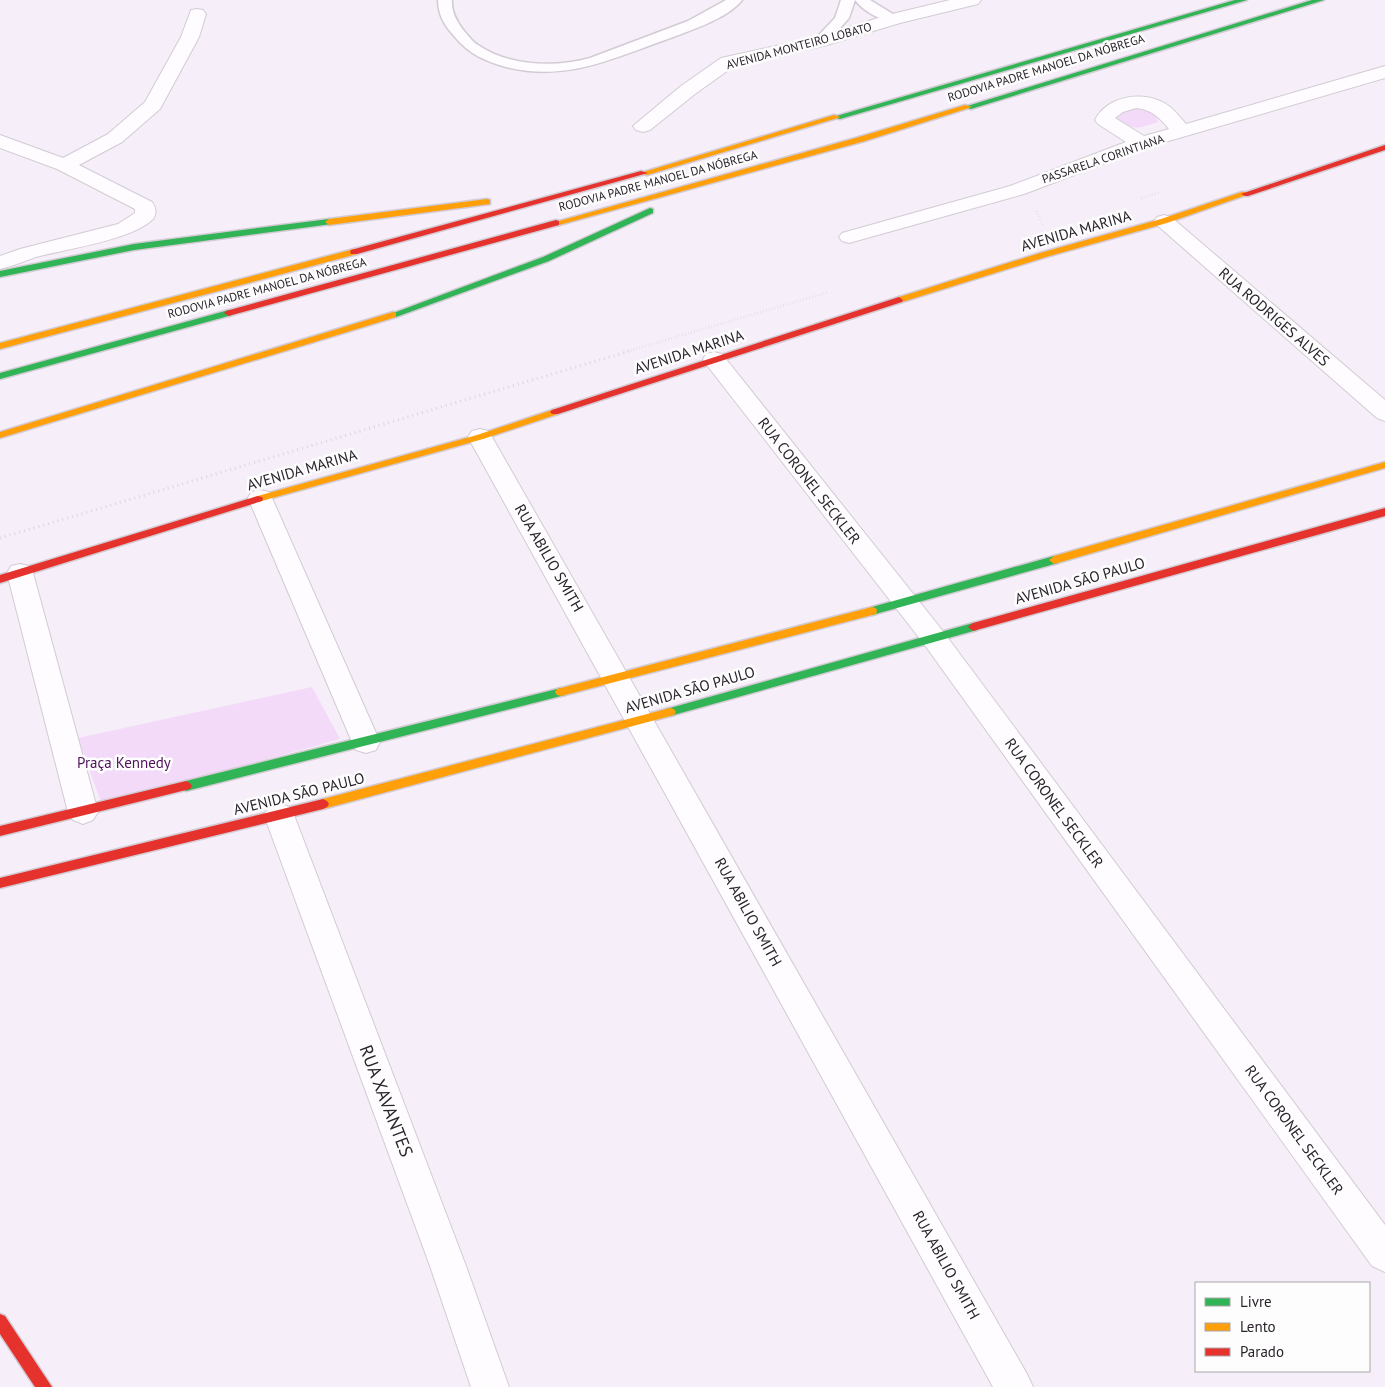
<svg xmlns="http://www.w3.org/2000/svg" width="1385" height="1387" font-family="'PT Sans',sans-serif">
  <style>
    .green { fill: #f3daf9 }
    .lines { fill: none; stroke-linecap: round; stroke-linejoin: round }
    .lane-casing { stroke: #d2cbd4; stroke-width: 3 }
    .street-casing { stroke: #d2cbd4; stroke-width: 2 }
    .fast-casing { stroke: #d2cbd4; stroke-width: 3 }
    .slow-casing { stroke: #d2cbd4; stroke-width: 3 }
    .jam-casing { stroke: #d2cbd4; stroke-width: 3 }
    .path-far1 { stroke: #dad8da; stroke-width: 2.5; stroke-dasharray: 0.5 2.5; stroke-linecap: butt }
    .path { stroke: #dad8da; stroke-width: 3; stroke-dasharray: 1 4; stroke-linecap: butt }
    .lane { fill: #fefcfe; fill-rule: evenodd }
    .street { fill: #fefcfe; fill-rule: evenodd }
    .fast { fill: #30b455; fill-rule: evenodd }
    .slow { fill: #ff9f0a; fill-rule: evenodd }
    .jam { fill: #e5322d; fill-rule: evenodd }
    .labels { text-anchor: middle; stroke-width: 5; stroke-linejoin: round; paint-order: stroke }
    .far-street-label { font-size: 12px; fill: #2a232b; stroke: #fdfdfd }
    .street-label { font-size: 15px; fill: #2a232b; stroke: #fdfdfd }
    .park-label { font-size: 15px; fill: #4e115b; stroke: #fdfdfd }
    .near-street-label { font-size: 18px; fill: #2a232b; stroke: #fdfdfd }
  </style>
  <rect width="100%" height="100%" fill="#f6eef8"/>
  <path class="green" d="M 1135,107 L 1147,107 L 1156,114 L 1158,122 C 1135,130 1133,130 1113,117 L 1119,111 Z
    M 312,687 L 340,739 L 102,805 L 78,738 Z"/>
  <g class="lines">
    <defs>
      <path id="lane" d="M 438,0 L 452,0 C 451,12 457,22 464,31 C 469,36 472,42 478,45 C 508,66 555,68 590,58 L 688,21 L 726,0 L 742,0 C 728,19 686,32 665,40 C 611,59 565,82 506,67 C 485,61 469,54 455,37 C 445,26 438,15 438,0 Z
        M 841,0 L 855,0 L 849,18 L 826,44 L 816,44 L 814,41 L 816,38 L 835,18 Z
        M 855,0 L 870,0 L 901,19 L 894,23 C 880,20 863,11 855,0 Z"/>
      <path id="street" d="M 950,0 L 981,0 L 978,4 L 900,23 L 827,45 L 734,66 L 695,94 L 650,130 L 643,132 L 636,130 L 633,126 L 681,86 L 721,58 L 817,37 L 888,15 Z
        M 197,9 L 203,10 L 206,14 L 199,37 L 160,109 L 122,142 L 79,165 L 152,202 C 156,207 157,214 153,219 C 132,240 66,249 36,257 C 24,261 13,266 0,269 L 0,256 L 20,249 L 118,224 L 135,213 L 135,209 L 57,169 L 0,148 L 0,135 L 63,158 L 108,134 L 145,102 L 181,37 L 191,10 Z
        M 1385,66 L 1385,78 L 1148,147 L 1024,194 L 849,243 L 842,241 L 839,237 L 842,233 L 1010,186 L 1126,142 L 1098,124 L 1095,120 C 1107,96 1143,90 1166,104 C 1174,109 1180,117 1186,124 ZM 1136,108 C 1151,109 1160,118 1169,129 L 1144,136 L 1115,118 L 1123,112 Z
        M 1164,215 L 1171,217 L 1385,400 L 1385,421 L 1377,418 L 1157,225 L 1154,221 L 1157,217 Z
        M 714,352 L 722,354 L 942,630 L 1385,1225 L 1385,1272 L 1372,1266 L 924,644 L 706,364 L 703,359 L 706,354 Z
        M 480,429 L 488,431 L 492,437 L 1027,1374 L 1033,1387 L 993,1387 L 468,437 L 472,431 Z
        M 260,490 L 269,492 L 272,498 L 380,742 L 376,750 L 366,753 L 356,750 L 352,742 L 248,498 L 251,492 Z
        M 20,564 L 29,566 L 33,573 L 98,812 L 93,820 L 83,824 L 73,820 L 68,812 L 7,573 L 11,566 Z
        M 279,803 L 289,807 L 294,815 L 466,1266 L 509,1387 L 471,1387 L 430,1266 L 264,815 L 269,807 Z"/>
      <path id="fast" d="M 1235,0 L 1247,0 L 840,119 L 833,117 Z
        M 1312,0 L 1324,0 L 971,109 L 964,107 Z
        M 650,208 L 653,209 L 653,213 L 549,261 L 396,317 L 390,317 L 388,315 L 543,257 Z
        M 329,219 L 333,222 L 332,224 L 134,250 L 0,277 L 0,271 L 134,244 Z
        M 229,310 L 232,311 L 232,315 L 0,379 L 0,373 Z
        M 1054,556 L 1058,557 L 1059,560 L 1058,563 L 872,615 L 867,611 L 872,607 Z
        M 973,623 L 978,627 L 977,630 L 670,716 L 666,715 L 664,712 L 666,709 L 670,708 Z
        M 561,688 L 565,689 L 567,692 L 565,695 L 186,791 L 182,789 L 180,786 L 182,783 L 186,781 Z"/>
      <path id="slow" d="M 965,105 L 972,107 L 865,141 L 559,225 L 553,225 L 552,223 L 859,137 Z
        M 834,115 L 841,117 L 647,175 L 640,173 Z
        M 1242,192 L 1245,192 L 1249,194 L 1167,223 L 1046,257 L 902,302 L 896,302 L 895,300 L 896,298 L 1040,253 L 1161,219 Z
        M 487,199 L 490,200 L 490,204 L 329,225 L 325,222 L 329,219 Z
        M 354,249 L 357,250 L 357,254 L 0,349 L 0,343 Z
        M 393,312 L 396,313 L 396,317 L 0,438 L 0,432 Z
        M 555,409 L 558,410 L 558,414 L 483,439 L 258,502 L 253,499 L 254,497 L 477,435 Z
        M 1385,462 L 1385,468 L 1054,564 L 1049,560 L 1054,556 Z
        M 872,607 L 876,608 L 877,611 L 876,614 L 561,696 L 557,695 L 555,692 L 557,689 L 561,688 Z
        M 670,708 L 674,709 L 676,712 L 674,715 L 323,809 L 319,807 L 317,804 L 319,801 L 323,799 Z"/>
      <path id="jam" d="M 1385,145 L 1385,150 L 1248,196 L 1245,196 L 1241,194 Z
        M 641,171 L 648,173 L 357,254 L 351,254 L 350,252 L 351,250 Z
        M 556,220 L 559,221 L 559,225 L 232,315 L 229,316 L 224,313 L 226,311 Z
        M 899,297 L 903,300 L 902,302 L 558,414 L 552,414 L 550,412 L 552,410 Z
        M 258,496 L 262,497 L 263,499 L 262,501 L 0,583 L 0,575 Z
        M 1385,508 L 1385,516 L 973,631 L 968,627 L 973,623 Z
        M 186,781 L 190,783 L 192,786 L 190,789 L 0,836 L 0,826 Z
        M 323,799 L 327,801 L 329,804 L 327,807 L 323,809 L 0,888 L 0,878 Z
        M 0,1314 L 5,1316 L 52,1387 L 35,1387 L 0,1334 Z"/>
    </defs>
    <use href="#lane" class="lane-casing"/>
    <use href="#street" class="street-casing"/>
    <use href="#fast" class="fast-casing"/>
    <use href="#slow" class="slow-casing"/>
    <use href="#jam" class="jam-casing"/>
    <path class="path-far1" d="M 1141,198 L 1161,192
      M 1036,211 L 1044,227
      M 625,352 L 829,292"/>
    <path class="path" d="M 0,538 L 630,351"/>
    <use href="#lane" class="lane"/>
    <use href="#street" class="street"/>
    <use href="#fast" class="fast"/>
    <use href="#slow" class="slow"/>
    <use href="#jam" class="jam"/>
  </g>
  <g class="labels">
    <g class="far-street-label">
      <text transform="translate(799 46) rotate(-15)" y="4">AVENIDA MONTEIRO LOBATO</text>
      <text transform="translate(1046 68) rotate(-17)" y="4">RODOVIA PADRE MANOEL DA NÓBREGA</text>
      <text transform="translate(1103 159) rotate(-19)" y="4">PASSARELA CORINTIANA</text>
      <text transform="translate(658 181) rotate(-15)" y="4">RODOVIA PADRE MANOEL DA NÓBREGA</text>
      <text transform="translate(267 288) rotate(-15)" y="4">RODOVIA PADRE MANOEL DA NÓBREGA</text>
    </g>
    <g class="street-label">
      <text transform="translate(1076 231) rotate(-16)" y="5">AVENIDA MARINA</text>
      <text transform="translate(1274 317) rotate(41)" y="5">RUA RODRIGES ALVES</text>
      <text transform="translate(689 352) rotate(-18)" y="5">AVENIDA MARINA</text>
      <text transform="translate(302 470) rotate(-16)" y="5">AVENIDA MARINA</text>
      <text transform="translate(809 481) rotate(52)" y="5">RUA CORONEL SECKLER</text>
      <text transform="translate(549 558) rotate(60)" y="5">RUA ABILIO SMITH</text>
      <text transform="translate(1080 581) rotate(-16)" y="5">AVENIDA SÃO PAULO</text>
      <text transform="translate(690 690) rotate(-16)" y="5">AVENIDA SÃO PAULO</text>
      <text transform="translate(299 794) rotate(-14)" y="5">AVENIDA SÃO PAULO</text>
      <text transform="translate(1054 803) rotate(54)" y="5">RUA CORONEL SECKLER</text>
      <text transform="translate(748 912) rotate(61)" y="5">RUA ABILIO SMITH</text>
      <text transform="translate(1294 1130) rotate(54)" y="5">RUA CORONEL SECKLER</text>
      <text transform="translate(946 1265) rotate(61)" y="5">RUA ABILIO SMITH</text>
    </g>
    <g class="park-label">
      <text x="124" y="768">Praça Kennedy</text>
    </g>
    <g class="near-street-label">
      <text transform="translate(386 1101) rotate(69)" y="6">RUA XAVANTES</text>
    </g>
  </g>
  <rect x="1195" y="1282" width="175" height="90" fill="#fdfdfd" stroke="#a9a6a9"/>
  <rect x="1205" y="1298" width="25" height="8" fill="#30b455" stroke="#a9a6a9"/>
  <text x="1240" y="1307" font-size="15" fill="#2a232b">Livre</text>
  <rect x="1205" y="1323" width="25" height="8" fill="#ff9f0a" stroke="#a9a6a9"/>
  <text x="1240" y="1332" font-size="15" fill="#2a232b">Lento</text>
  <rect x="1205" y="1348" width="25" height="8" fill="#e5322d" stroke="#a9a6a9"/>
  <text x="1240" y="1357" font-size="15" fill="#2a232b">Parado</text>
</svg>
